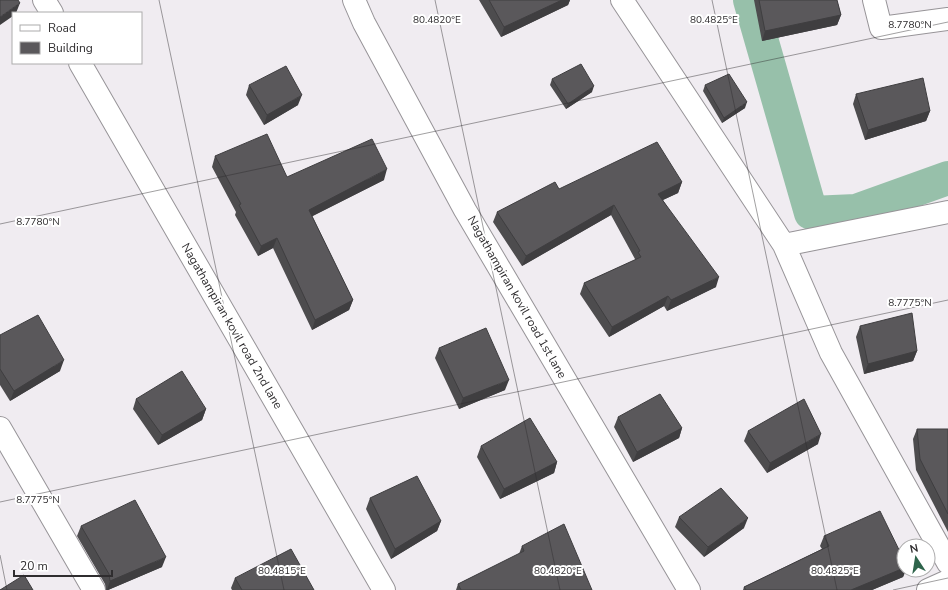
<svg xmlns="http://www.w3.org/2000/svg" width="948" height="590" font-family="'Nunito Sans',sans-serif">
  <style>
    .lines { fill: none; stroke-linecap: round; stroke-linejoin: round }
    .canal { stroke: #97c0aa; stroke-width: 34 }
    .minor-casing { stroke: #979498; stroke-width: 24 }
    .minor { stroke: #fff; stroke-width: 22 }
    .wall { fill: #4d4c4e }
    .shaded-wall { fill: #3f3e40 }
    .building { fill: #5a585b; stroke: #3f3e40 }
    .ticks { fill: none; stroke: #2f2d2f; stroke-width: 1; stroke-opacity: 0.45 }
    .labels { text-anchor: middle; stroke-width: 4; stroke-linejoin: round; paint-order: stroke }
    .street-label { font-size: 12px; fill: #2f2d2f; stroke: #fff }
    .ticks-label { font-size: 10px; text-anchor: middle; fill: #2f2d2f; stroke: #fff; stroke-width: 4; stroke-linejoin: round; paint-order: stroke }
  </style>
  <rect width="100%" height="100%" fill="#f0ecf1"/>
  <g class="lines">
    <path class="canal" d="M 750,0 L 811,213 L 856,211 L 948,178"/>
    <defs>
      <path id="minor" d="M 44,0 L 52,13
        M 354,0 L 364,23 L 465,210 L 689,590
        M 622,0 L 784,245 L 831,353 L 948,563
        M 874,0 L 881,28 L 948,19
        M 80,63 L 384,590
        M 784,245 L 948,212
        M 0,428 L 94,590
        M 928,590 L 948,581"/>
    </defs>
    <use href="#minor" class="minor-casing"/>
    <use href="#minor" class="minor"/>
  </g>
  <path class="wall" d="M 479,0 L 570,0 L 568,5 L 501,37 Z
    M 754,0 L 837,0 L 841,15 L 837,25 L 762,41 Z
    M 552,79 L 592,92 L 566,109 L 550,85 Z
    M 249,85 L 298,105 L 264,125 L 246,95 Z
    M 705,85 L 745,108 L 722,123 L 703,91 Z
    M 856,94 L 930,111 L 926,121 L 865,140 L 853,104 Z
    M 215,156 L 287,177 L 384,180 L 312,216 L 353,300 L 349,310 L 312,330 L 273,248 L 258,256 L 235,215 L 236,212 L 212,167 Z
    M 682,182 L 678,193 L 663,200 L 716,287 L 667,311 L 664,306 L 609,337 L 580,294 L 584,283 L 635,260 L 635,259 L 611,215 L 522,266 L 493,222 L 497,212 L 559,189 Z
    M 860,326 L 917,351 L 913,361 L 864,374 L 856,337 Z
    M 0,335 L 60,371 L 10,401 L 0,385 Z
    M 439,348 L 505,390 L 459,409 L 435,358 Z
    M 136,399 L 206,409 L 202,420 L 158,445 L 133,409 Z
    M 618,417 L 682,428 L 679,438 L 633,462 L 614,427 Z
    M 917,429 L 948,429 L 948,532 L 916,470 L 913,439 Z
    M 748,431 L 818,444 L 767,473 L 744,441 Z
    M 481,446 L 557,462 L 554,473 L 500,499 L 477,457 Z
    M 370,498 L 441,521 L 437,531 L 391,559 L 366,509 Z
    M 679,517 L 744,528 L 704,557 L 675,527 Z
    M 81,526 L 162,567 L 108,590 L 106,590 L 105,584 L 77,536 Z
    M 824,536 L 904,570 L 906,570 L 903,577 L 872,590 L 743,590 L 744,587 L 822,549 L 820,546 Z
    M 522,546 L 592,590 L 456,590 L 458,584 L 519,554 Z
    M 235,578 L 314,590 L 232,590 L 231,588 Z"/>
  <path class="shaded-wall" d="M 562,0 L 570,0 L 568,5 L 501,37 L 504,27 Z
    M 20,3 L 16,13 L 13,13 L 13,16 L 0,25 L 0,17 Z
    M 841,15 L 837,25 L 762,41 L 765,31 Z
    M 594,86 L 592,92 L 566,109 L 568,104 Z
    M 302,95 L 298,105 L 264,125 L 267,115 Z
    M 747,102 L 745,108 L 722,123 L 724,118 Z
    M 930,111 L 926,121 L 865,140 L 868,130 Z
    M 387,169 L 384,180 L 305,220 L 309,210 Z
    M 682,182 L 678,193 L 654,204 L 658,194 Z
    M 614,205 L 611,215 L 522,266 L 526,256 Z
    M 277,238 L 273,248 L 258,256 L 261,246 Z
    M 719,277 L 716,287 L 667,311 L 671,300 Z
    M 668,296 L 664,306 L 609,337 L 612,327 Z
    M 353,300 L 349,310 L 312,330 L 315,320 Z
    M 917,351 L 913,361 L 864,374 L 868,364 Z
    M 64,360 L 60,371 L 10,401 L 14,391 Z
    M 509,380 L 505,390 L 459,409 L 463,398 Z
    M 206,409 L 202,420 L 158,445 L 162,435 Z
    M 682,428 L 679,438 L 633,462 L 637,452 Z
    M 821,434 L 818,444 L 767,473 L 770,463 Z
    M 557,462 L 554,473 L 500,499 L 504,489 Z
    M 748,518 L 744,528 L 704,557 L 708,547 Z
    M 441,521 L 437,531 L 391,559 L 395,549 Z
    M 166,557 L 162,567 L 108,590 L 107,590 L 110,581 Z
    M 904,568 L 904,570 L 906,570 L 903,577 L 872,590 L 851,590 Z"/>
  <path class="building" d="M 0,0 L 18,0 L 20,3 L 0,17 Z
    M 489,0 L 562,0 L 504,27 Z
    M 759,0 L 837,0 L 841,15 L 765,31 Z
    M 581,64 L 594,86 L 568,104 L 552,79 Z
    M 286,66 L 302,95 L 267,115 L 249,85 Z
    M 729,74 L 747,102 L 724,118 L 705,85 Z
    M 923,78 L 930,111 L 868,130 L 856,94 Z
    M 267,134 L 287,177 L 372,139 L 387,169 L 309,210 L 353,300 L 315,320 L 277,238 L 261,246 L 239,205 L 241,204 L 215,156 Z
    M 657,142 L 682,182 L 658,194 L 719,277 L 671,300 L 668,296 L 612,327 L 584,283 L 641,257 L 638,252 L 640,251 L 614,205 L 526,256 L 497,212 L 555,182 L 559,189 Z
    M 912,313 L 917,351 L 868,364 L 860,326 Z
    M 38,315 L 64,360 L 14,391 L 0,369 L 0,335 Z
    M 486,328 L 509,380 L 463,398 L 439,348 Z
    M 182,371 L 206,409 L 162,435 L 136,399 Z
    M 660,394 L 682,428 L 637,452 L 618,417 Z
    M 804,399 L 821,434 L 770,463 L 748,431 Z
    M 530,418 L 557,462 L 504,489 L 481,446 Z
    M 917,429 L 948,429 L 948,514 L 920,459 Z
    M 417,476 L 441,521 L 395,549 L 370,498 Z
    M 721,488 L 748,518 L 708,547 L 679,517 Z
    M 135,500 L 166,557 L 110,581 L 109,574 L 81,526 Z
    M 880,511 L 904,560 L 904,568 L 851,590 L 746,590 L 744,587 L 829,546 L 824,536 Z
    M 564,524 L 592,590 L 461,590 L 458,584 L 524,551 L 522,546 Z
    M 291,549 L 314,590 L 242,590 L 235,578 Z
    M 24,575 L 33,590 L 0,590 Z"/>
  <path class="ticks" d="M 159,0 L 284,590M 435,0 L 560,590M 712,0 L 837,590M 0,224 L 948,22M 0,502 L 948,300M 0,555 L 7,590M 893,590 L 948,578"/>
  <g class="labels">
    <g class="street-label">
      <text transform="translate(517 297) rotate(60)" y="4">Nagathampiran kovil road 1st lane</text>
      <text transform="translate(232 326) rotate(60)" y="4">Nagathampiran kovil road 2nd lane</text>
    </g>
  </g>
  <g class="ticks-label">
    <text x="437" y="23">80.4820°E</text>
    <text x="714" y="23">80.4825°E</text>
    <text x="910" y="28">8.7780°N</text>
    <text x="38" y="225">8.7780°N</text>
    <text x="910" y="306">8.7775°N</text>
    <text x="38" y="503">8.7775°N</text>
    <text x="282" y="574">80.4815°E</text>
    <text x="558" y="574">80.4820°E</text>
    <text x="835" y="574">80.4825°E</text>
  </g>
  <rect x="12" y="12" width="130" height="52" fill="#ffffff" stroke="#acabac"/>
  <rect x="20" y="25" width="20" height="6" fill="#ffffff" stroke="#acabac"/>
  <text x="48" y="32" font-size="12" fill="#2f2d2f">Road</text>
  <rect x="20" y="42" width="20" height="12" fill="#5a585b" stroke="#acabac"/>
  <text x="48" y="52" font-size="12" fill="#2f2d2f">Building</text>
  <g transform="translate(916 558) rotate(348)"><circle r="19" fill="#ffffff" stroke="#acabac"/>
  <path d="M0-3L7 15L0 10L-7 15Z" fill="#2e644b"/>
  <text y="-6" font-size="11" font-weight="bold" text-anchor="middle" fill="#2f2d2f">N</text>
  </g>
  <path d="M14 570v6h98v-6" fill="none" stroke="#2f2d2f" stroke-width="2"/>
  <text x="20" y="570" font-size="12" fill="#2f2d2f" stroke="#ffffff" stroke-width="3" paint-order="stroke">20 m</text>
</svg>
